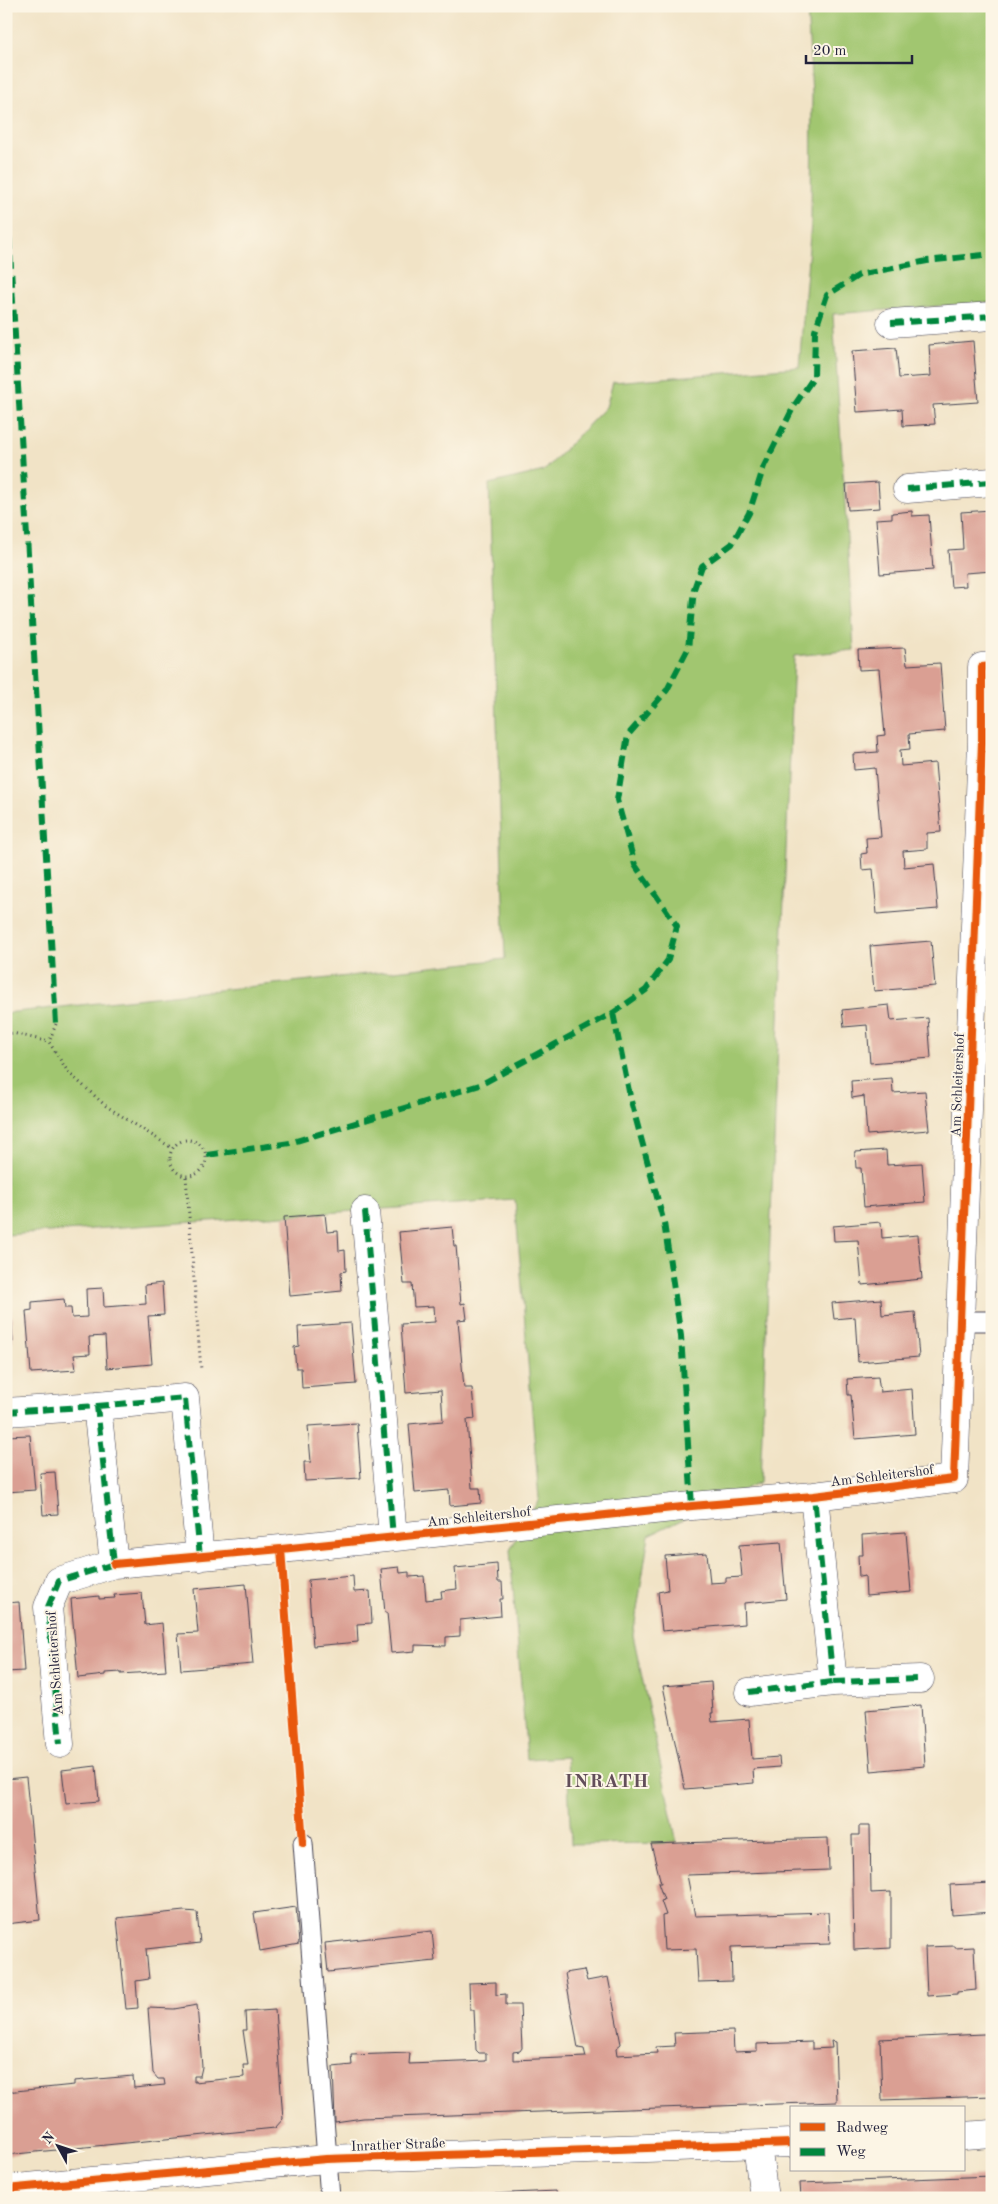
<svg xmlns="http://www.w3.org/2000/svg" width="998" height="2204" font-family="'Old Standard TT',serif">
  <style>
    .green { fill: #a1c670; stroke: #627456 }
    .building { fill: #da9f93 }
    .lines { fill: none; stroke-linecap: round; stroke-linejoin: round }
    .service-casing { stroke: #413f50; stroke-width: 21 }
    .minor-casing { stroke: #413f50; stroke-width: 29 }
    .path { stroke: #413f50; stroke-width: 3; stroke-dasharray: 1 4; stroke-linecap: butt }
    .service { stroke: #fff; stroke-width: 19 }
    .minor { stroke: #fff; stroke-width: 28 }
    .quiet { stroke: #00873e; stroke-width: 6; stroke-dasharray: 12 6; stroke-linecap: butt }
    .cycleway-casing { stroke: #fcf5e5; stroke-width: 11 }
    .cycleway { stroke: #e8590c; stroke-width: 8 }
    .labels { text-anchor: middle; stroke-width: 4; stroke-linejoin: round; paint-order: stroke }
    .street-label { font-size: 14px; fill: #22223b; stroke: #fcf5e5 }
    .district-label { font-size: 19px; font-weight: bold; letter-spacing: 1px; fill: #624e5a; stroke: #fcf5e5 }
  </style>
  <rect width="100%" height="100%" fill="#fcf5e5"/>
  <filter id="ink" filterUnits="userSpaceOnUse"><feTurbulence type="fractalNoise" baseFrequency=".02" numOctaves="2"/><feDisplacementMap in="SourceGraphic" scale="10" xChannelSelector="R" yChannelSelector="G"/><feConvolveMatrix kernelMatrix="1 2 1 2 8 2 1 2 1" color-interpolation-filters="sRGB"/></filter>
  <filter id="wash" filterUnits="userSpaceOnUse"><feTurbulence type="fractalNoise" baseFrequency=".0096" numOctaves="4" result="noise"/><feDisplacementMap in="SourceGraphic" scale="20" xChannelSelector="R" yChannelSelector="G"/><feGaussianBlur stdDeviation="1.12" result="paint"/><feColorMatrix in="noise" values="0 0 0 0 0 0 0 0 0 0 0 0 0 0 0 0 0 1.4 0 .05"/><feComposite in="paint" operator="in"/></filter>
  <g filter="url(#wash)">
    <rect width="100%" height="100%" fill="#f1e3c6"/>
    <path class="green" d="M 807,6 L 992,6 L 992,302 L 833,314 L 854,650 L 794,656 L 760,1482 L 649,1535 L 633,1635 L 677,1843 L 571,1844 L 567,1757 L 527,1759 L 510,1550 L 539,1499 L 515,1200 L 6,1235 L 6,1013 L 505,959 L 489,484 L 544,471 L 606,407 L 613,382 L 799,367 L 811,223 L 812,94 Z"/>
    <g id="blocks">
      <path class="building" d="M 973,341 L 978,402 L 933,405 L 935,424 L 903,426 L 902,409 L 857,412 L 852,351 L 896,348 L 899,378 L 931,376 L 929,345 Z
        M 878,482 L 880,508 L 848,510 L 846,484 Z
        M 992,510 L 992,571 L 965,573 L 966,586 L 951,587 L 948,550 L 963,549 L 961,512 Z
        M 912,511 L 912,516 L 929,515 L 933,570 L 880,574 L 876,519 L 892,518 L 892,513 Z
        M 905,648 L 907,665 L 940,663 L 945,731 L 909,734 L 910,749 L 900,750 L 901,766 L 935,763 L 941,832 L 927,833 L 927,849 L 903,851 L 904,867 L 934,864 L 938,909 L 877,914 L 873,869 L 862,870 L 861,854 L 867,853 L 866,838 L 881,837 L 875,768 L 854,770 L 853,754 L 878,752 L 877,736 L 885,735 L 879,669 L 859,670 L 858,650 Z
        M 931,941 L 935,986 L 874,991 L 870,946 Z
        M 889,1005 L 891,1021 L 928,1018 L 931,1058 L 870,1063 L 867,1025 L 844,1027 L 842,1010 Z
        M 892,1078 L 893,1093 L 925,1091 L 929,1130 L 867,1135 L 864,1096 L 852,1098 L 851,1081 Z
        M 886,1150 L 887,1165 L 922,1163 L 925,1202 L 864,1207 L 861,1168 L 856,1168 L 855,1152 Z
        M 325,1214 L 327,1232 L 338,1231 L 339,1251 L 345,1250 L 346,1271 L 341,1272 L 342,1291 L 290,1296 L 284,1217 Z
        M 881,1222 L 882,1238 L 918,1235 L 922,1279 L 862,1285 L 858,1240 L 834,1241 L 833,1226 Z
        M 452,1227 L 454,1246 L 456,1246 L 461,1304 L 465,1303 L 467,1319 L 458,1320 L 464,1388 L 472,1388 L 475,1419 L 467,1420 L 472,1488 L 480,1488 L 481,1503 L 450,1506 L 449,1490 L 415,1493 L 409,1424 L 443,1421 L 441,1390 L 406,1393 L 401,1324 L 435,1322 L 434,1306 L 414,1307 L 412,1284 L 404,1284 L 399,1232 Z
        M 162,1283 L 164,1315 L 148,1316 L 152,1364 L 107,1368 L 105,1336 L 89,1337 L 90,1354 L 74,1355 L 76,1370 L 31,1373 L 26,1311 L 32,1310 L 32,1302 L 64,1299 L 65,1308 L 71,1308 L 72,1318 L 87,1317 L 86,1289 L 103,1288 L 104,1307 L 146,1304 L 145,1285 Z
        M 881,1299 L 882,1315 L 915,1312 L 919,1357 L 858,1362 L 855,1317 L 834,1319 L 832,1303 Z
        M 6,1311 L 11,1311 L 13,1342 L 6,1343 Z
        M 351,1323 L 356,1384 L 302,1388 L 301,1368 L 296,1368 L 294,1347 L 299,1346 L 298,1327 Z
        M 878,1377 L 880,1392 L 912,1389 L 915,1434 L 855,1439 L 851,1395 L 848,1395 L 847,1379 Z
        M 357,1423 L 361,1478 L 305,1481 L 304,1462 L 311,1462 L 308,1426 Z
        M 30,1435 L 35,1490 L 6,1492 L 6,1436 Z
        M 55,1472 L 58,1514 L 43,1515 L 40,1473 Z
        M 906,1532 L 911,1592 L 866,1596 L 865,1576 L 859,1577 L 858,1555 L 863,1555 L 862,1535 Z
        M 781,1542 L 786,1599 L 744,1603 L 745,1624 L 662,1631 L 658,1592 L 668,1590 L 665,1556 L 707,1553 L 710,1583 L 726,1582 L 726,1578 L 742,1577 L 739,1545 Z
        M 497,1564 L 498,1582 L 502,1582 L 503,1599 L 500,1599 L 501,1616 L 460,1620 L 460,1636 L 446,1637 L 446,1646 L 415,1645 L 415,1651 L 391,1653 L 387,1613 L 385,1613 L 381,1569 L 399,1567 L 400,1573 L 409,1572 L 409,1577 L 424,1576 L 426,1600 L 442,1598 L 441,1591 L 457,1589 L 455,1568 Z
        M 353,1576 L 354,1592 L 370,1591 L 372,1623 L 357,1624 L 358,1642 L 313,1646 L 308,1580 Z
        M 246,1584 L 253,1664 L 181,1670 L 178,1634 L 198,1633 L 194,1589 Z
        M 142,1593 L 145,1625 L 162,1623 L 166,1671 L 121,1674 L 121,1672 L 105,1673 L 105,1675 L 78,1678 L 71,1599 L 99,1596 L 99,1599 L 115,1598 L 114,1595 Z
        M 19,1602 L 24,1671 L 6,1672 L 6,1603 Z
        M 711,1682 L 713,1713 L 711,1713 L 712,1722 L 749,1719 L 752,1759 L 779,1757 L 780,1767 L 753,1769 L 754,1783 L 685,1789 L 663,1686 Z
        M 921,1705 L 925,1766 L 871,1771 L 866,1710 Z
        M 96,1766 L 99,1801 L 66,1804 L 62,1770 Z
        M 26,1777 L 40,1920 L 6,1924 L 6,1779 Z
        M 859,1826 L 870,1826 L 871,1893 L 891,1892 L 891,1948 L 854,1950 L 852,1835 L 859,1835 Z
        M 828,1838 L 829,1870 L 687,1875 L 695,1916 L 828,1912 L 830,1944 L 731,1947 L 732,1981 L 698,1982 L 696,1949 L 664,1950 L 662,1916 L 666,1915 L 661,1901 L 664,1900 L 658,1883 L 661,1883 L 651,1844 Z
        M 992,1883 L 992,1912 L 952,1915 L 950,1885 Z
        M 296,1907 L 299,1944 L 260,1951 L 254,1913 Z
        M 184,1911 L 197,1912 L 200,1943 L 146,1949 L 149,1979 L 136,1981 L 138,2008 L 126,2009 L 117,1918 Z
        M 432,1931 L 435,1961 L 328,1972 L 325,1943 Z
        M 955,1946 L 955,1948 L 974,1947 L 976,1990 L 957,1992 L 957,1994 L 927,1996 L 925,1947 Z
        M 584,1970 L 587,1981 L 608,1977 L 621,2044 L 616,2048 L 617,2055 L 657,2053 L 656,2047 L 675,2046 L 674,2033 L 733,2031 L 734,2052 L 757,2051 L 757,2044 L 812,2042 L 812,2049 L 832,2048 L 831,2041 L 835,2042 L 837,2102 L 363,2118 L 335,2122 L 333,2067 L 352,2065 L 351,2055 L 410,2053 L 409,2064 L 486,2061 L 486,2053 L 479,2053 L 476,2050 L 474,2010 L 470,2010 L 469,1983 L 496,1982 L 496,1995 L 506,1994 L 506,2005 L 520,2005 L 522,2048 L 520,2051 L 513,2052 L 513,2060 L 586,2057 L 584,2049 L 578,2048 L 565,1973 Z
        M 197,2005 L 202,2067 L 200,2076 L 194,2076 L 194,2082 L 244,2077 L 243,2065 L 248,2065 L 243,2030 L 246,2030 L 245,2012 L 275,2010 L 283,2119 L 275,2128 L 6,2155 L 6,2092 L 74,2085 L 74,2081 L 133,2076 L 134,2088 L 165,2085 L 164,2079 L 158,2079 L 153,2073 L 148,2008 L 174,2009 Z
        M 983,2034 L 992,2034 L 992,2096 L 882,2100 L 880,2039 Z
        M 992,2176 L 992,2198 L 801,2198 L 800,2183 Z
        M 556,2191 L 557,2198 L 468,2198 L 467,2195 Z"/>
    </g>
  </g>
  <g filter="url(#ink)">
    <use href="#blocks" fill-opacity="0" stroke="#413f50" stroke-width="1"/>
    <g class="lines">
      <defs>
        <path id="service" d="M 960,1321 L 992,1321
          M 303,1843 L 330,2198"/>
        <path id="minor" d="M 891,323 L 992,316
          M 907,489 L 992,482
          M 365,1211 L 393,1537
          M 97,1406 L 185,1398 L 200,1557
          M 6,1412 L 97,1406 L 114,1564 L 59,1581 L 48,1607 L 60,1744
          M 114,1564 L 281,1549 L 692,1506 L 814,1496 L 954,1479 L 982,742 L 982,667 L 992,666
          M 833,1682 L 920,1679
          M 749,1692 L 833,1682 L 814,1496
          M 964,2136 L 992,2134
          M 757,2145 L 764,2198
          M 6,2189 L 326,2159 L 792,2143"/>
      </defs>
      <use href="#service" class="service-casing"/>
      <use href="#minor" class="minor-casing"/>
      <path class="path" d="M 56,1024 L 49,1042 L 68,1072 L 106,1106 L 172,1148
        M 6,1034 L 13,1033 L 49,1042
        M170 1158a18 18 0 1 1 36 0a18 18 0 1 1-36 0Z
        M 186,1177 L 201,1370"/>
      <use href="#service" class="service"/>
      <use href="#minor" class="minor"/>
      <path class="quiet" d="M 6,184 L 56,1024
        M 891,323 L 992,316
        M 907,489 L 992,482
        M 613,1013 L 631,1101 L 664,1223 L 681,1336 L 692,1506
        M 207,1155 L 290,1143 L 480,1085 L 613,1013 L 646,990 L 668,960 L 677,926 L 635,865 L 617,800 L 628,735 L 667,690 L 688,649 L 694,589 L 702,566 L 732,544 L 749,513 L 764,466 L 794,406 L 814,377 L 815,331 L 827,295 L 859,275 L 927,261 L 992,254
        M 365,1211 L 393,1537
        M 97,1406 L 185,1398 L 200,1557
        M 6,1412 L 97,1406 L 114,1564 L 59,1581 L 48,1607 L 60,1744
        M 833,1682 L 920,1679
        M 749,1692 L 833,1682 L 814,1496"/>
      <defs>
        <path id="cycleway" d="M 281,1549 L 303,1843
          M 114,1564 L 281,1549 L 692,1506 L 814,1496 L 954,1479 L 982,742 L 982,667 L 992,666
          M 6,2189 L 326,2159 L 792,2143"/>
      </defs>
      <use href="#cycleway" class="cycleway-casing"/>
      <use href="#cycleway" class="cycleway"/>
    </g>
  </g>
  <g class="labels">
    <g class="street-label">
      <text transform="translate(957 1085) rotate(-88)" y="5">Am Schleitershof</text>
      <text transform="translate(882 1475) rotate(-7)" y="5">Am Schleitershof</text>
      <text transform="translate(479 1516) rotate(-6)" y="5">Am Schleitershof</text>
      <text transform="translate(54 1663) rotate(-94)" y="5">Am Schleitershof</text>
      <text transform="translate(398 2144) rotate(-2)" y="5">Inrather Straße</text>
    </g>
    <g class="district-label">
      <text x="607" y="1787">INRATH</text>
    </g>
  </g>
  <rect width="998" height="2204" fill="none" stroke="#fcf5e5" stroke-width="25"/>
  <rect x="790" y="2106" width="175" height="65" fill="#fcf5e5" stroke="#a5a1a1"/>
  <rect x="800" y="2123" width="25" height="8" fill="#e8590c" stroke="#a5a1a1"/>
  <text x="836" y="2132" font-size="15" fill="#22223b">Radweg</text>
  <rect x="800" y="2148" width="25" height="8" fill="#00873e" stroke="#a5a1a1"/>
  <text x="836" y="2156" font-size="15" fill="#22223b">Weg</text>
  <g transform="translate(58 2146) rotate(310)" stroke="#fcf5e5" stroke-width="4" paint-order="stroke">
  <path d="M0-4L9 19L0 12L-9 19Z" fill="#22223b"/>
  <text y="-8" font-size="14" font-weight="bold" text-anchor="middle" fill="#22223b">N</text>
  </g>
  <path d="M806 55v8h106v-8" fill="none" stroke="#22223b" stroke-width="2.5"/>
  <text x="813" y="55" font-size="15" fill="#22223b" stroke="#fcf5e5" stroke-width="4" paint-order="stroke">20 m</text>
</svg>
